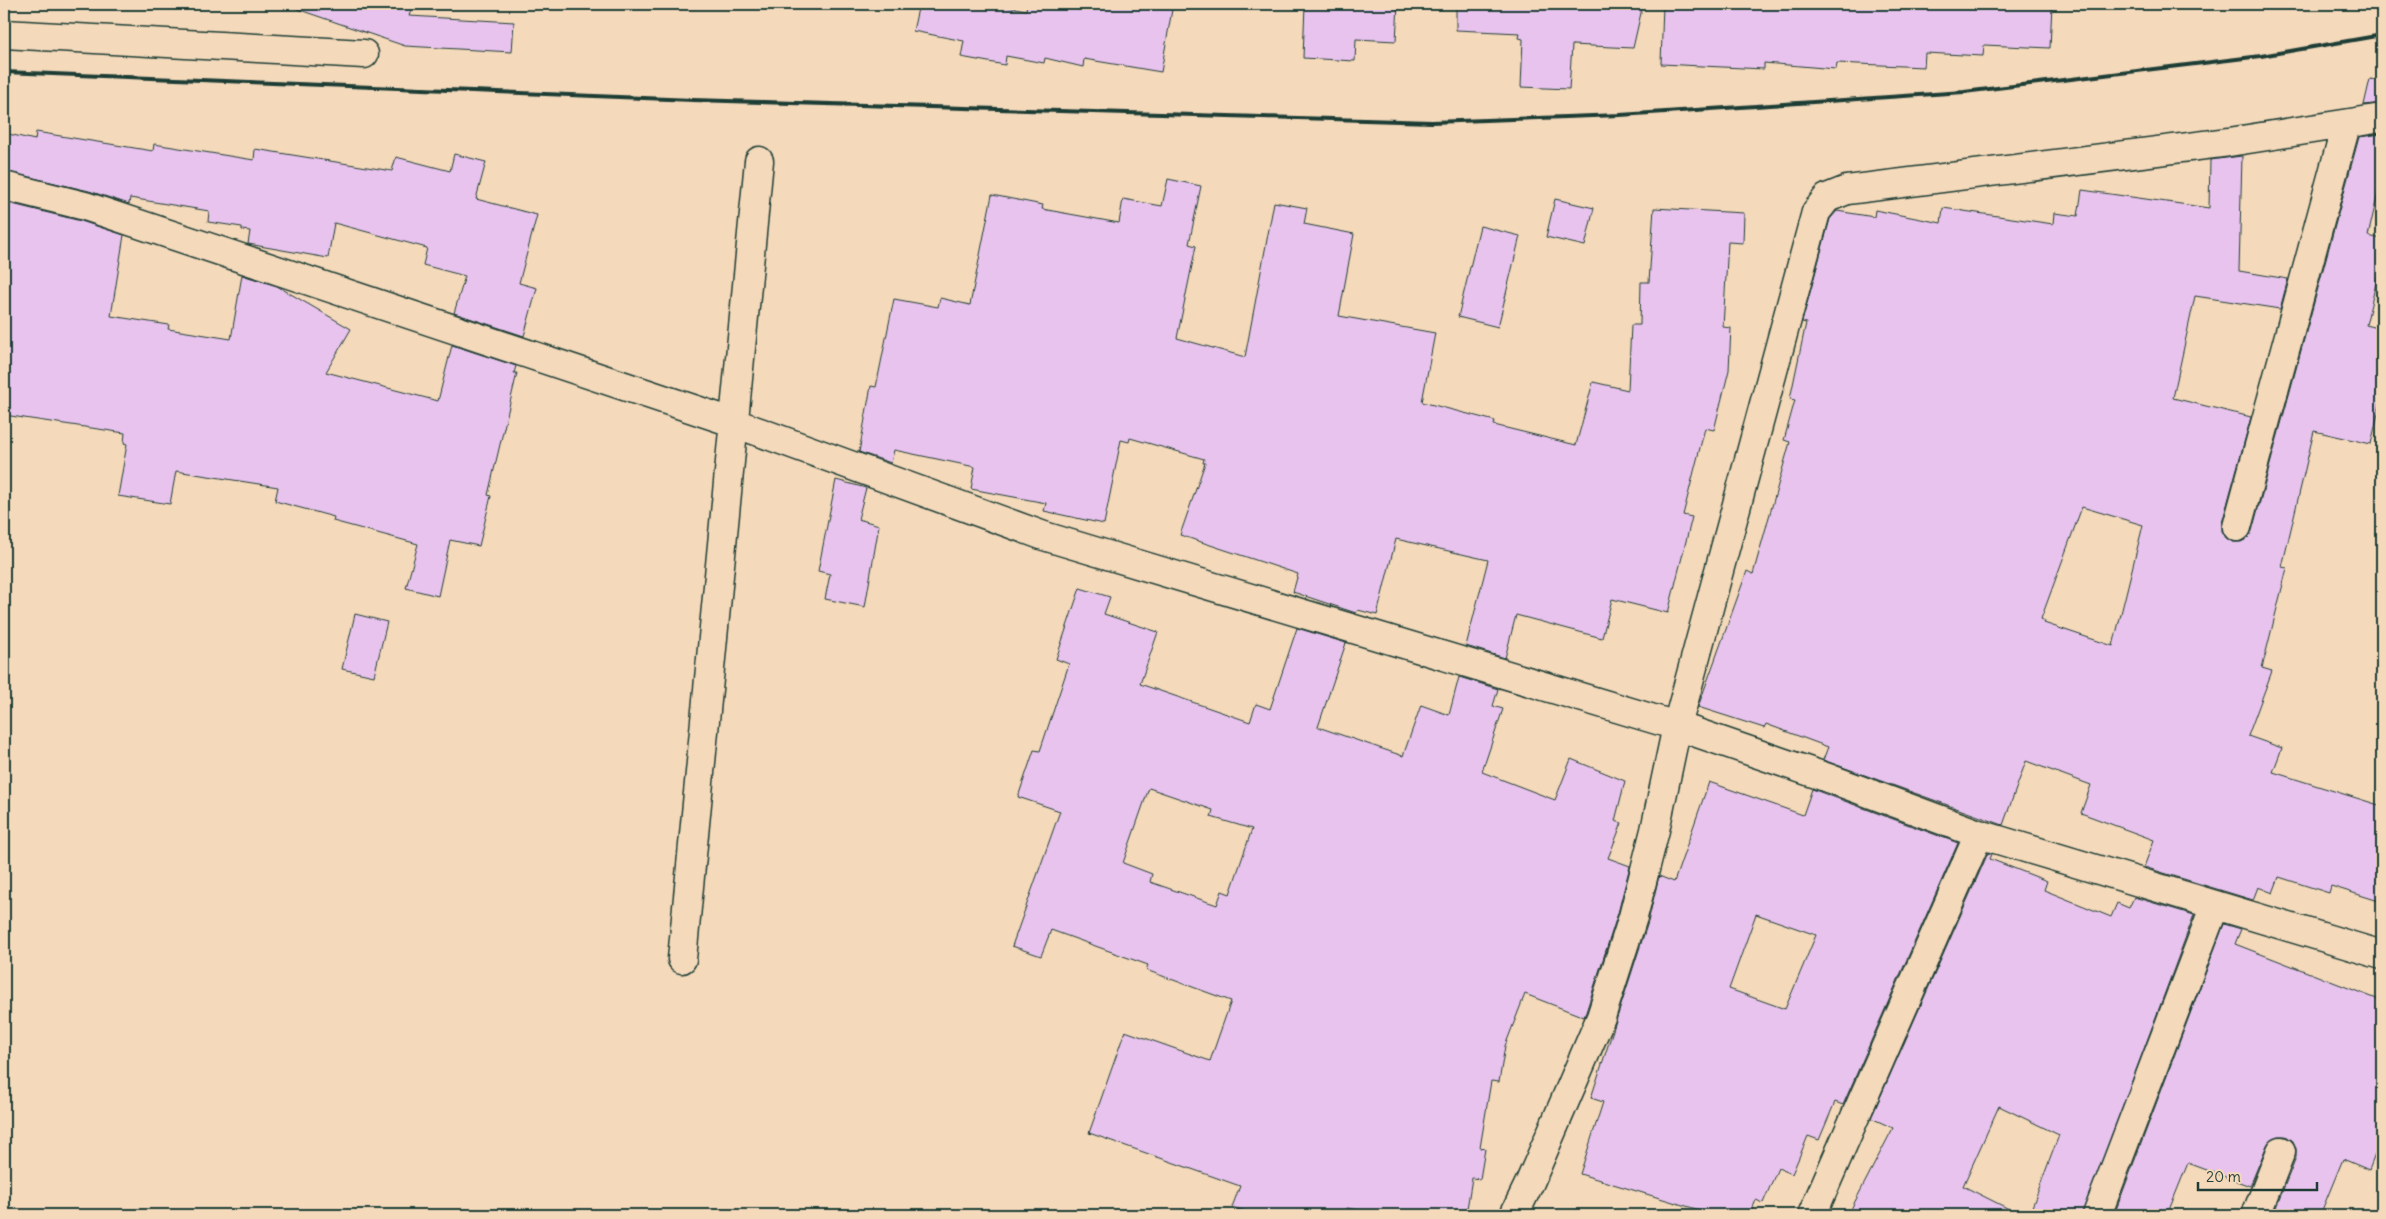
<svg xmlns="http://www.w3.org/2000/svg" width="2386" height="1219" font-family="Delius,sans-serif">
  <style>
    .building { fill: #e8c3ee; stroke: #1f3d34; fill-rule: evenodd }
    .lines { fill: none; stroke-linecap: round; stroke-linejoin: round }
    .minor-casing { stroke: #1f3d34; stroke-width: 31 }
    .minor { stroke: #f4d9bb; stroke-width: 28 }
    .rail { stroke: #1f3d34; stroke-width: 4 }
  </style>
  <rect width="100%" height="100%" fill="#f4d9bb"/>
  <filter id="ink" filterUnits="userSpaceOnUse"><feTurbulence type="fractalNoise" baseFrequency=".02" numOctaves="2"/><feDisplacementMap in="SourceGraphic" scale="10" xChannelSelector="R" yChannelSelector="G"/><feConvolveMatrix kernelMatrix="1 2 1 2 8 2 1 2 1" color-interpolation-filters="sRGB"/></filter>
  <g filter="url(#ink)">
    <path class="building" d="M 298,4 L 413,4 L 409,16 L 514,22 L 512,52 L 405,46 L 297,9 Z
      M 919,4 L 993,4 L 1026,10 L 1027,4 L 1173,4 L 1161,72 L 1084,59 L 1083,67 L 1045,58 L 1044,63 L 1006,56 L 1005,65 L 961,57 L 964,41 L 913,31 Z
      M 1305,4 L 1398,4 L 1396,41 L 1356,39 L 1355,61 L 1303,58 Z
      M 1456,4 L 1643,4 L 1633,48 L 1572,45 L 1569,89 L 1521,87 L 1523,39 L 1519,38 L 1520,33 L 1456,30 Z
      M 1663,4 L 2052,4 L 2050,48 L 1984,45 L 1983,56 L 1925,53 L 1924,67 L 1837,63 L 1836,69 L 1764,63 L 1764,69 L 1661,64 Z
      M 2370,79 L 2382,81 L 2382,103 L 2364,105 Z
      M 36,132 L 153,151 L 154,144 L 254,160 L 255,149 L 392,171 L 396,157 L 450,171 L 454,154 L 486,162 L 476,199 L 537,215 L 519,283 L 537,288 L 524,336 L 454,313 L 465,276 L 423,265 L 427,248 L 334,223 L 328,258 L 248,244 L 250,231 L 242,230 L 242,227 L 208,222 L 209,211 L 130,198 L 129,204 L 89,191 L 4,171 L 4,133 L 35,140 Z
      M 2382,134 L 2382,176 L 2368,236 L 2382,239 L 2382,258 L 2366,325 L 2382,329 L 2382,396 L 2371,444 L 2314,431 L 2282,567 L 2287,568 L 2262,668 L 2272,671 L 2248,736 L 2282,748 L 2273,772 L 2382,806 L 2382,902 L 2331,886 L 2329,893 L 2279,877 L 2273,893 L 2258,887 L 2253,900 L 2144,867 L 2154,840 L 2081,813 L 2091,785 L 2026,761 L 2003,825 L 1823,760 L 1828,747 L 1766,724 L 1764,728 L 1698,707 L 1747,571 L 1753,574 L 1790,442 L 1784,440 L 1795,400 L 1790,399 L 1806,323 L 1802,322 L 1830,219 L 1837,211 L 1874,217 L 1875,210 L 1941,223 L 1943,208 L 2053,224 L 2054,213 L 2078,216 L 2082,190 L 2209,208 L 2210,160 L 2242,156 L 2239,271 L 2288,279 L 2280,309 L 2195,296 L 2173,398 L 2251,417 L 2222,523 L 2222,531 L 2226,538 L 2233,542 L 2241,542 L 2248,538 L 2252,531 L 2359,137 ZM 2082,507 L 2143,525 L 2113,646 L 2044,623 L 2045,621 L 2041,619 Z
      M 1168,179 L 1201,186 L 1189,244 L 1196,246 L 1177,338 L 1245,357 L 1274,202 L 1307,208 L 1304,224 L 1354,234 L 1339,316 L 1435,333 L 1422,402 L 1495,421 L 1494,425 L 1576,445 L 1593,382 L 1628,390 L 1631,325 L 1640,325 L 1641,282 L 1649,282 L 1654,208 L 1744,213 L 1743,243 L 1728,242 L 1723,327 L 1731,328 L 1729,370 L 1714,430 L 1705,428 L 1683,515 L 1692,517 L 1668,613 L 1612,599 L 1602,638 L 1516,615 L 1505,658 L 1466,646 L 1488,560 L 1396,539 L 1377,615 L 1358,610 L 1356,613 L 1293,592 L 1298,574 L 1180,535 L 1205,463 L 1203,463 L 1204,459 L 1130,438 L 1129,442 L 1121,440 L 1104,524 L 1044,511 L 1046,503 L 971,489 L 975,467 L 894,450 L 891,463 L 859,452 L 871,386 L 876,387 L 894,299 L 938,307 L 940,298 L 970,305 L 992,195 L 1043,205 L 1042,209 L 1119,223 L 1123,199 L 1162,206 Z
      M 1555,199 L 1594,208 L 1585,246 L 1546,237 Z
      M 4,202 L 81,221 L 124,235 L 111,316 L 169,325 L 168,329 L 231,339 L 242,275 L 277,286 L 351,329 L 326,372 L 438,401 L 452,345 L 516,366 L 514,373 L 517,373 L 488,495 L 491,496 L 479,546 L 450,540 L 438,596 L 406,588 L 418,544 L 333,521 L 334,517 L 275,501 L 278,487 L 176,471 L 170,504 L 118,496 L 127,444 L 124,443 L 125,433 L 4,415 Z
      M 1480,226 L 1520,236 L 1498,327 L 1458,317 Z
      M 836,480 L 866,488 L 858,519 L 879,525 L 865,607 L 825,599 L 830,574 L 818,571 Z
      M 1080,588 L 1110,597 L 1104,614 L 1158,632 L 1140,684 L 1250,722 L 1256,704 L 1270,709 L 1297,628 L 1346,643 L 1318,727 L 1403,756 L 1421,705 L 1449,715 L 1459,677 L 1498,689 L 1493,706 L 1503,709 L 1482,772 L 1555,800 L 1571,759 L 1625,781 L 1615,821 L 1622,823 L 1608,858 L 1630,866 L 1618,913 L 1586,1012 L 1584,1017 L 1525,994 L 1505,1046 L 1499,1082 L 1491,1081 L 1480,1148 L 1485,1149 L 1480,1179 L 1472,1178 L 1466,1215 L 1389,1215 L 1347,1208 L 1345,1215 L 1257,1215 L 1232,1207 L 1240,1186 L 1089,1133 L 1125,1031 L 1210,1061 L 1231,1001 L 1146,970 L 1148,965 L 1051,930 L 1041,956 L 1012,946 L 1060,811 L 1018,797 L 1034,750 L 1040,751 L 1069,664 L 1056,659 ZM 1149,788 L 1213,810 L 1211,817 L 1252,829 L 1230,894 L 1222,891 L 1217,905 L 1150,882 L 1152,874 L 1123,863 Z
      M 355,614 L 387,622 L 374,676 L 342,669 Z
      M 1709,782 L 1803,815 L 1812,789 L 1958,843 L 1843,1105 L 1835,1102 L 1819,1140 L 1808,1136 L 1792,1174 L 1778,1168 L 1763,1203 L 1756,1200 L 1750,1215 L 1716,1215 L 1580,1174 L 1603,1102 L 1591,1098 L 1648,922 L 1659,876 L 1674,882 ZM 1756,914 L 1816,935 L 1785,1009 L 1729,989 Z
      M 1988,853 L 1992,854 L 1990,859 L 2047,881 L 2044,890 L 2111,917 L 2117,903 L 2129,908 L 2134,897 L 2194,915 L 2082,1215 L 2029,1215 L 2059,1135 L 1999,1106 L 1963,1186 L 2021,1215 L 1848,1215 L 1893,1128 L 1871,1118 Z
      M 2224,924 L 2241,929 L 2235,944 L 2382,1001 L 2382,1137 L 2369,1170 L 2343,1159 L 2320,1215 L 2273,1215 L 2296,1157 L 2296,1149 L 2293,1141 L 2286,1136 L 2279,1136 L 2272,1139 L 2267,1145 L 2250,1186 L 2188,1163 L 2167,1215 L 2114,1215 Z"/>
    <g class="lines">
      <defs>
        <path id="minor" d="M 4,34 L 364,54
          M 2382,118 L 2229,142 L 1847,190 L 1827,198 L 1816,212 L 1677,726 L 1831,779 L 1979,834 L 2382,955
          M 4,186 L 85,206 L 732,422 L 1044,536 L 1677,726 L 1655,830 L 1633,917 L 1601,1017 L 1530,1182 L 1514,1215
          M 2237,527 L 2346,125
          M 682,959 L 759,161
          M 1812,1215 L 1979,834
          M 2097,1215 L 2215,905
          M 2256,1215 L 2281,1151"/>
      </defs>
      <use href="#minor" class="minor-casing"/>
      <use href="#minor" class="minor"/>
      <path class="rail" d="M 4,72 L 693,100 L 1432,122 L 1620,115 L 1964,92 L 2261,56 L 2382,35"/>
    </g>
  </g>
  <rect width="2386" height="1219" fill="none" stroke="#f4d9bb" stroke-width="20"/>
  <rect x="10" y="10" width="2366" height="1199" fill="none" stroke="#1f3d34" stroke-width="2" filter="url(#ink)"/>
  <path d="M2198 1182v8h119v-8" fill="none" stroke="#1f3d34" stroke-width="2.5"/>
  <text x="2206" y="1182" font-size="15" fill="#1f3d34" stroke="#f4d9bb" stroke-width="4" paint-order="stroke">20 m</text>
</svg>
